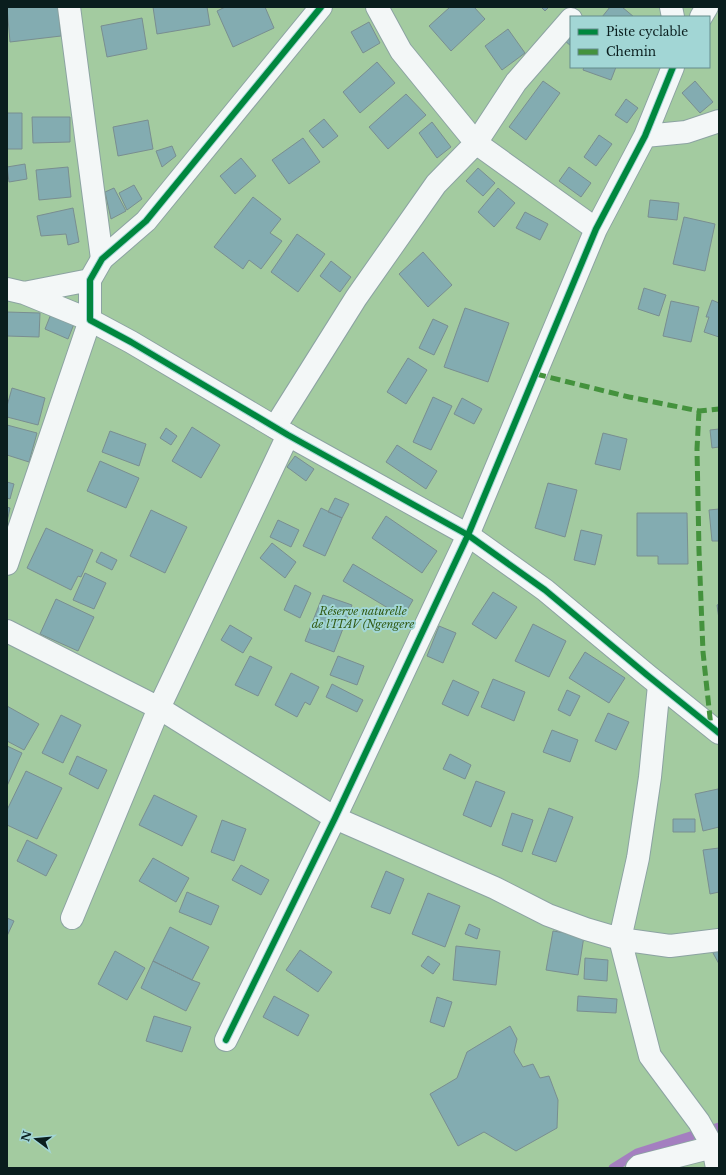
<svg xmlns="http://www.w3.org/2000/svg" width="726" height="1175" font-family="'Libre Baskerville',serif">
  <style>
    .green { fill: #a3cba0; fill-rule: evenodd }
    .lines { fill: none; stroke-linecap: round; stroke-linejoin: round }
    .stream { stroke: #a47fc0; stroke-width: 9 }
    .building { fill: #83acb1; stroke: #798e90 }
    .minor-casing { stroke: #8ca3a2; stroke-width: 24 }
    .tertiary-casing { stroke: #8ca3a2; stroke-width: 24 }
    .minor { stroke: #f3f7f7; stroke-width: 22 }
    .tertiary { stroke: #f3f7f7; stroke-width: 22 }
    .quiet { stroke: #44923d; stroke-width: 5; stroke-dasharray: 10 5; stroke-linecap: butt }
    .cycleway-casing { stroke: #a2d6d5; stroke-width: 8 }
    .cycleway { stroke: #00873e; stroke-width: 6 }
    .labels { text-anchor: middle; stroke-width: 4; stroke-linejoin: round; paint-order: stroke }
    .park-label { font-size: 11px; font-style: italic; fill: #315a14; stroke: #a2d6d5 }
  </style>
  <rect width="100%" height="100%" fill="#aecaca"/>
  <path class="green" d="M 7,7 L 719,7 L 719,1168 L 7,1168 ZM 571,17 L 709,17 L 709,67 L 571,67 Z"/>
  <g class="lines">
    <path class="stream" d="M 613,1168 L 637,1153 L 719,1127"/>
  </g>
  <path class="building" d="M 7,7 L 58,7 L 61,36 L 10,42 Z
    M 153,7 L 207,7 L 210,25 L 157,34 Z
    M 225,7 L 265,7 L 274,28 L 233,47 L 217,11 Z
    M 450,7 L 474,7 L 485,19 L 451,51 L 429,26 Z
    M 541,7 L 549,7 L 545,11 Z
    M 610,7 L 622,7 L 634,17 L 602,17 Z
    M 142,18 L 147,49 L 107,57 L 101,26 Z
    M 369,22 L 380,43 L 363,53 L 351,32 Z
    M 508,29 L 525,53 L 502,70 L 485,46 Z
    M 571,34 L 571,46 L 565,41 Z
    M 377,62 L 395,83 L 360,113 L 343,92 Z
    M 584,67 L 616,67 L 611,80 L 583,70 Z
    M 543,81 L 560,93 L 526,140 L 509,127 Z
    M 695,81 L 713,102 L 700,113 L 682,93 Z
    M 406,94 L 426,115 L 388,149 L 369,127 Z
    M 626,99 L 638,108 L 627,123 L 615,115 Z
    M 7,113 L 22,113 L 22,149 L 7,149 Z
    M 32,117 L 70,117 L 70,142 L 33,143 Z
    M 324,119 L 338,136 L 323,148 L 309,131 Z
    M 148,120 L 153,149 L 118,156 L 113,127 Z
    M 432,122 L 451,147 L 437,158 L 419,133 Z
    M 599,135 L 612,144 L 596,166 L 584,157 Z
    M 303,138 L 320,162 L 289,184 L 272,160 Z
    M 172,146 L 176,156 L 162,167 L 156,151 Z
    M 241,158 L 256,176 L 235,194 L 220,176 Z
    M 25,164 L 27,179 L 9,182 L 7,167 Z
    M 68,167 L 71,197 L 39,200 L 36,170 Z
    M 569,167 L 591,183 L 581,197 L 559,181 Z
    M 478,168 L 495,183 L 483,196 L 466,181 Z
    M 134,185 L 142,199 L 127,210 L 119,193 Z
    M 114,188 L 126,211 L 111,219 L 105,192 Z
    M 498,188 L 515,203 L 494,227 L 478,212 Z
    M 253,197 L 281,219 L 270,233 L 282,241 L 261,269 L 249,260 L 243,269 L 214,247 Z
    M 650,200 L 679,203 L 677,220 L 648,217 Z
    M 73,208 L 79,242 L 68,245 L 66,234 L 41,236 L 37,216 Z
    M 525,212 L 548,224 L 540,240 L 516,228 Z
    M 684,217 L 715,224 L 705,271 L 673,264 Z
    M 297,234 L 325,254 L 298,292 L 271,272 Z
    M 423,252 L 452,285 L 428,307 L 399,274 Z
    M 331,261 L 351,277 L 340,292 L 320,276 Z
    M 644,288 L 666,295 L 659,316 L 638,309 Z
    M 712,300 L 719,303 L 719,337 L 704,332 L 709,317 L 706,317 Z
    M 671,301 L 699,307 L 691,342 L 663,336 Z
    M 465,308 L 509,323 L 488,382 L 444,367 Z
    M 53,309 L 76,319 L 68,339 L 45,329 Z
    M 7,312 L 40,313 L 39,337 L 7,336 Z
    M 433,319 L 448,326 L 434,355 L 419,348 Z
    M 408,358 L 427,370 L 406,404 L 387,392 Z
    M 12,388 L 45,398 L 38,425 L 7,417 L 7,406 Z
    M 433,397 L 452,406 L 431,450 L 413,442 Z
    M 462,398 L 482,409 L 474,424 L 454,414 Z
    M 7,425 L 37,433 L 29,462 L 7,455 Z
    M 192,427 L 220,445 L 201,478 L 172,461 Z
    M 166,428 L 177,436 L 171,445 L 160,438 Z
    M 719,429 L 719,447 L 712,448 L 710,430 Z
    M 110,431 L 146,444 L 139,466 L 102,452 Z
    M 603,433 L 627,439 L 620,470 L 595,464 Z
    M 397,445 L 437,471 L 426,489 L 386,462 Z
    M 295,456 L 314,469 L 306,481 L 287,467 Z
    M 100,461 L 139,478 L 126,508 L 87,491 Z
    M 7,482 L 14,484 L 10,499 L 7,498 Z
    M 548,483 L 577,490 L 565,537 L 535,528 Z
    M 335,498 L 349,504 L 342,518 L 328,512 Z
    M 7,507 L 10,508 L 7,522 Z
    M 321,508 L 342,518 L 325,556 L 303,546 Z
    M 719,509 L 719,541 L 712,541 L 709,510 Z
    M 151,510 L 187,527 L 165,573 L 130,556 Z
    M 637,513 L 687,513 L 688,564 L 658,564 L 658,556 L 637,556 Z
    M 386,516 L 437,551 L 422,573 L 372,538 Z
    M 278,520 L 299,530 L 291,547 L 270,537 Z
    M 46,528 L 93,550 L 81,577 L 78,576 L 71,590 L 27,568 Z
    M 581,530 L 602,535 L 595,565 L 574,560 Z
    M 272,543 L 296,562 L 285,578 L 260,558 Z
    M 101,552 L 117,560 L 112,570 L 96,562 Z
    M 353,564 L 413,600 L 403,617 L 343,581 Z
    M 85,573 L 106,583 L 94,609 L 73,600 Z
    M 295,585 L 311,593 L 300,618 L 284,610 Z
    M 493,592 L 517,607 L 496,639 L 472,624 Z
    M 323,595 L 352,605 L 334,652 L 305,641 Z
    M 56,599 L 94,617 L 78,651 L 40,634 Z
    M 719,604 L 719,619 L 717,605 Z
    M 533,624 L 566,641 L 549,677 L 515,661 Z
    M 230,625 L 252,638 L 243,653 L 221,640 Z
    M 439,626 L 456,633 L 443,663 L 427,656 Z
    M 585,652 L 625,678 L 609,703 L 569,678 Z
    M 250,656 L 272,667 L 258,696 L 235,685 Z
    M 338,656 L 364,666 L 357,685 L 330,675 Z
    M 291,673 L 319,687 L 310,705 L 305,702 L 297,717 L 275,705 Z
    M 493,679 L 525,692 L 514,721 L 481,707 Z
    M 453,680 L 479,692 L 468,716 L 442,704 Z
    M 332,684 L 363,700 L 357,712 L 326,697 Z
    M 567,690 L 580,696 L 570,716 L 558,710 Z
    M 7,706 L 39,724 L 24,750 L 7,741 Z
    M 608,713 L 629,722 L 616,750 L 595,741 Z
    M 61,715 L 81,725 L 63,763 L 42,753 Z
    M 552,730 L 578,740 L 570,762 L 543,752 Z
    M 7,746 L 22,753 L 7,786 Z
    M 450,754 L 471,765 L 465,779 L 443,769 Z
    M 77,756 L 107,770 L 98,789 L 69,774 Z
    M 26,771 L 62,788 L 37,839 L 7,825 L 7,810 Z
    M 476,781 L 505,792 L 491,827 L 463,815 Z
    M 718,789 L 719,793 L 719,827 L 703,831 L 695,794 Z
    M 154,795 L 197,816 L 182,846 L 139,825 Z
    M 549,808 L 573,817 L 556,862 L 532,854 Z
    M 512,813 L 533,820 L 522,852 L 502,845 Z
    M 673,819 L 695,819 L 695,832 L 673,832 Z
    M 222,820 L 246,829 L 234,861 L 211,852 Z
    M 27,840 L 57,855 L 46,876 L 17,861 Z
    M 719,848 L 719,892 L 710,894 L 703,850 Z
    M 153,858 L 189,878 L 176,902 L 139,881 Z
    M 241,865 L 269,880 L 261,895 L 232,880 Z
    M 386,871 L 404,879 L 390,914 L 371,907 Z
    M 187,892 L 219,906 L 211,925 L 179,912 Z
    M 428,893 L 460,906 L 445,947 L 412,934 Z
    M 7,918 L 14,921 L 7,936 Z
    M 469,924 L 480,929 L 477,939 L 465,934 Z
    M 170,927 L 209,947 L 192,980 L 153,961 Z
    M 553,931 L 584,936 L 578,975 L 546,970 Z
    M 456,946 L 500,951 L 496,985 L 453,980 Z
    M 300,950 L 332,972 L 318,992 L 286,970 Z
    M 719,950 L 719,964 L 713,953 Z
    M 115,951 L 145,968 L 127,1000 L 98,984 Z
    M 428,956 L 440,964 L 433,974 L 421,966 Z
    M 585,958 L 608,960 L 607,981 L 584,979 Z
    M 153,961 L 192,980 L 200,983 L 186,1011 L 141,988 Z
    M 274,996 L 309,1015 L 298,1036 L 263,1017 Z
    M 578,996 L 617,999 L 616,1013 L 577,1011 Z
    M 437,997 L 452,1002 L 444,1027 L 430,1022 Z
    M 154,1016 L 191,1027 L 182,1052 L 146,1041 Z
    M 510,1026 L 517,1039 L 514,1052 L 523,1067 L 533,1064 L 540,1078 L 549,1076 L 558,1100 L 557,1128 L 516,1151 L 484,1132 L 458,1146 L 430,1094 L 457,1078 L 467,1052 Z"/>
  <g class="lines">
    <defs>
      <path id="minor" d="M 69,7 L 102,259
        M 377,7 L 401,51 L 476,143 L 596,229
        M 671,7 L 673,17
        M 701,17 L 707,7
        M 645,136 L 686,132 L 719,121
        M 275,427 L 356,298 L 436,184 L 476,143 L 516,82 L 571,19
        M 7,564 L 90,320
        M 7,631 L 159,708 L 335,818 L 495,888 L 548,915 L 586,929 L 620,939 L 670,946 L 719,940
        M 659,685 L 650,777 L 638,858 L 620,939 L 650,1056 L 699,1122 L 713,1147
        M 72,918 L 159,708 L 288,435
        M 226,1040 L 335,818 L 468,535 L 596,229 L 645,136 L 673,67
        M 637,1168 L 639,1166 L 713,1147 L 717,1168"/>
      <path id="tertiary" d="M 321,7 L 146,221 L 102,259 L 90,280 L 90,320 L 131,342 L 288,435 L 468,535 L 545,590 L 647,675 L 719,733
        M 7,289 L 24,293 L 90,280
        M 24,293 L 90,320"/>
    </defs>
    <use href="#minor" class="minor-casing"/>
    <use href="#tertiary" class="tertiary-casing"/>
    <use href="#minor" class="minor"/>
    <use href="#tertiary" class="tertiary"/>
    <path class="quiet" d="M 536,374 L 629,397 L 699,411 L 719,409
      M 699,411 L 697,449 L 699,551 L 703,652 L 711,727"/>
    <defs>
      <path id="cycleway" d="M 321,7 L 146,221 L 102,259 L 90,280 L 90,320 L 131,342 L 288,435 L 468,535 L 545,590 L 647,675 L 719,733
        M 226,1040 L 335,818 L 468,535 L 596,229 L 645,136 L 673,67"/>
    </defs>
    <use href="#cycleway" class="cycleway-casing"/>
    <use href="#cycleway" class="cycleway"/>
  </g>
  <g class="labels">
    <g class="park-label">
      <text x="363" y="615">Réserve naturelle<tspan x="363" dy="13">de l'ITAV (Ngengere</tspan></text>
    </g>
  </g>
  <rect width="726" height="1175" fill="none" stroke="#0a1e1e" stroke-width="16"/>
  <rect x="570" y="16" width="140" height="52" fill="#a2d6d5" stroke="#658c8c"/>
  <rect x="578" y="29" width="20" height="6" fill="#00873e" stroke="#658c8c"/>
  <text x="606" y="36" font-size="12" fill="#0a1e1e">Piste cyclable</text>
  <rect x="578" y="49" width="20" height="6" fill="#44923d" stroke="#658c8c"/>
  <text x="606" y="56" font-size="12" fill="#0a1e1e">Chemin</text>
  <g transform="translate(36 1139) rotate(286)" stroke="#a2d6d5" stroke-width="3" paint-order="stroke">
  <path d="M0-3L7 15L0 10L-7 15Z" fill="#0a1e1e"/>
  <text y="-6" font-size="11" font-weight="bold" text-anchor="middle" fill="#0a1e1e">N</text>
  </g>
</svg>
